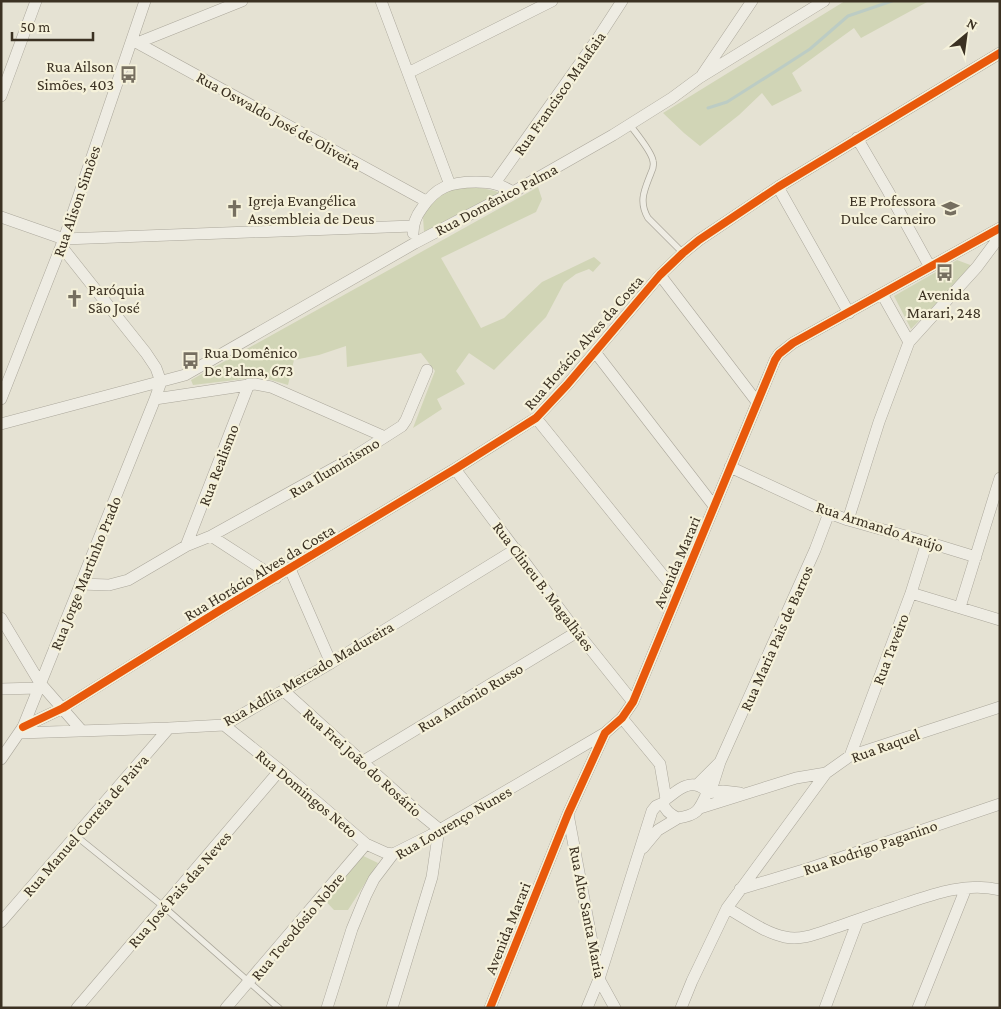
<svg xmlns="http://www.w3.org/2000/svg" width="1001" height="1009" font-family="'Crimson Pro',serif">
  <style>
    .green { fill: #d1d5b6 }
    .lines { fill: none; stroke-linecap: round; stroke-linejoin: round }
    .stream { stroke: #bcccc4; stroke-width: 3 }
    .lane-casing { stroke: #aba79b; stroke-width: 7 }
    .street-casing { stroke: #aba79b; stroke-width: 12 }
    .lane { stroke: #eeece3; stroke-width: 5.5 }
    .street { stroke: #eeece3; stroke-width: 11 }
    .cycleway-casing { stroke: #f5f1da; stroke-width: 11 }
    .cycleway { stroke: #e8590c; stroke-width: 8 }
    .labels { text-anchor: middle; stroke-width: 4.5; stroke-linejoin: round; paint-order: stroke }
    .poi-label { font-size: 16px; fill: #3b3122; stroke: #f5f1da; text-anchor: start }
    .street-label { font-size: 16px; fill: #3b3122; stroke: #f5f1da }
  </style>
  <rect width="100%" height="100%" fill="#e5e2d3"/>
  <path class="green" d="M 845,1 L 929,1 L 861,38 L 854,28 L 792,73 L 802,91 L 772,106 L 762,93 L 739,115 L 700,146 L 684,133 L 663,113 Z
    M 465,187 C 477,188 489,188 500,193 L 424,232 L 423,217 L 426,208 L 433,200 L 450,189 Z
    M 538,187 L 542,199 L 536,212 L 441,258 L 481,328 L 504,318 L 542,282 L 594,257 L 601,263 L 593,272 L 589,269 L 576,274 L 564,283 L 546,317 L 494,370 L 469,353 L 456,371 L 465,384 L 437,399 L 442,409 L 413,428 L 435,371 L 421,353 L 347,367 L 346,346 L 319,355 L 294,360 L 288,385 L 261,377 L 193,385 L 191,380 Z
    M 957,260 L 973,266 L 911,329 L 894,296 Z
    M 355,852 L 378,863 L 348,910 L 334,910 L 319,894 Z"/>
  <g class="lines">
    <path class="stream" d="M 708,108 L 727,102 L 776,71 L 810,49 L 848,16 L 892,1"/>
    <defs>
      <path id="lane" d="M 630,125 C 636,133 652,152 653,161 C 654,165 653,169 651,173 C 645,189 638,201 648,218 L 683,253
        M 76,836 L 164,907 L 274,1004 L 279,1008"/>
      <path id="street" d="M 381,1 L 450,185
        M 132,40 L 426,201
        M 137,43 L 242,1
        M 408,73 L 552,1
        M 702,75 L 752,1
        M 1,96 L 36,1
        M 857,138 L 888,191 L 930,267
        M 495,183 L 598,38 L 622,1
        M 778,187 L 849,313
        M 1,217 L 64,239 L 413,226
        M 413,233 C 413,223 416,216 422,208 C 436,187 450,182 476,182 C 482,182 489,182 495,184 C 501,185 507,189 513,192
        M 61,246 L 146,353 L 156,368 L 161,382
        M 660,275 L 757,402
        M 882,294 L 909,342
        M 595,352 L 714,506
        M 1,399 L 64,239 L 145,1
        M 155,399 L 255,384 L 271,387 L 385,437
        M 536,418 L 678,594
        M 1,424 L 185,375 L 415,243 L 513,192 L 613,135 L 672,98 L 699,78 L 824,1
        M 730,467 L 829,513 L 848,520 L 927,542 L 976,557
        M 455,469 L 577,632 L 633,702
        M 848,520 L 879,422 L 909,342 L 977,267 L 1000,236
        M 211,536 L 352,458 L 402,426 L 406,420 L 427,370
        M 186,546 L 249,384
        M 290,569 L 331,663
        M 80,584 L 109,585 L 128,580 L 186,546 L 211,536 L 276,578
        M 911,593 L 1000,620
        M 960,607 L 1000,478
        M 1,618 L 40,683 L 82,731
        M 1,689 L 39,688
        M 284,691 L 418,812 L 439,829 L 432,877 L 392,1008
        M 622,718 L 660,764 L 666,799 L 663,803 C 665,811 671,815 678,818 C 697,815 699,811 707,793 C 704,786 694,783 686,786 C 679,788 672,795 666,799
        M 224,725 L 280,770 L 366,844 L 386,853 L 393,854
        M 23,727 L 63,708 L 222,609 L 455,469 L 536,418 L 567,385 L 660,275 L 683,253 L 699,240 L 778,187 L 1000,53
        M 19,733 L 169,728 L 224,725 L 331,663 L 516,549
        M 850,756 L 911,593 L 927,542
        M 1,759 L 23,727 L 155,399 L 161,382
        M 362,762 L 577,632
        M 697,785 L 719,763
        M 707,791 L 713,784 L 720,762 L 815,550 L 829,513
        M 707,793 L 723,791 L 740,793
        M 700,808 L 796,778 L 826,773 L 850,756 L 1000,707
        M 568,814 L 599,979 L 615,1008
        M 643,848 L 658,830 L 678,818
        M 740,889 L 810,868 L 1000,804
        M 727,908 C 745,918 765,933 785,937 C 803,941 821,932 837,927 C 857,920 876,913 895,907 C 928,896 965,881 1000,890
        M 1,922 L 169,728
        M 77,1008 L 280,770
        M 226,1008 L 366,844
        M 327,1008 L 352,929 L 366,895 L 374,879 L 393,854 L 431,835 L 605,733
        M 490,1008 L 568,814 L 605,733 L 622,718 L 633,702 L 775,360 L 779,354 L 793,343 L 1000,228
        M 587,1008 L 599,979 L 652,811 L 656,806 L 663,803
        M 681,1008 L 692,981 L 727,908 L 826,773
        M 825,1008 L 858,920
        M 918,1008 L 966,888"/>
    </defs>
    <use href="#lane" class="lane-casing"/>
    <use href="#street" class="street-casing"/>
    <use href="#lane" class="lane"/>
    <use href="#street" class="street"/>
    <defs>
      <path id="cycleway" d="M 23,727 L 63,708 L 222,609 L 455,469 L 536,418 L 567,385 L 660,275 L 683,253 L 699,240 L 778,187 L 1000,53
        M 490,1008 L 568,814 L 605,733 L 622,718 L 633,702 L 775,360 L 779,354 L 793,343 L 1000,228"/>
    </defs>
    <use href="#cycleway" class="cycleway-casing"/>
    <use href="#cycleway" class="cycleway"/>
  </g>
  <defs>
    <symbol id="bus-bare" viewBox="-9 -9 18 18"><path d="M-5-6H5V4H4V6H2V4H-2V6H-4V4H-5ZM-3.5-4V0h7V-4ZM-3.5 1.2v1.5H-2V1.2ZM2 1.2v1.5H3.5V1.2Z" fill="#766f60" stroke="#f5f1da" stroke-width="2.5" paint-order="stroke"/></symbol>
    <symbol id="church-bare" viewBox="-9 -9 18 18"><path d="M-1.2-6h2.4v3.5h3.3v2.4h-3.3V6h-2.4V-.1h-3.3v-2.4h3.3Z" fill="#766f60" stroke="#f5f1da" stroke-width="2.5" paint-order="stroke"/></symbol>
    <symbol id="school-bare" viewBox="-9 -9 18 18"><path d="M0-5L7-2L0 1L-7-2ZM-4 1L0 2.5L4 1V4Q0 6-4 4Z" fill="#766f60" stroke="#f5f1da" stroke-width="2.5" paint-order="stroke"/></symbol>
  </defs>
  <g fill-rule="evenodd">
    <use href="#bus-bare" x="116" y="62" width="25" height="25"/>
    <use href="#church-bare" x="222" y="196" width="25" height="25"/>
    <use href="#school-bare" x="938" y="196" width="25" height="25"/>
    <use href="#bus-bare" x="932" y="260" width="25" height="25"/>
    <use href="#church-bare" x="62" y="286" width="25" height="25"/>
    <use href="#bus-bare" x="178" y="348" width="25" height="25"/>
  </g>
  <g class="labels">
    <g class="poi-label">
      <text x="114" y="72" text-anchor="end">Rua Ailson<tspan x="114" dy="18">Simões, 403</tspan></text>
      <text x="248" y="206">Igreja Evangélica<tspan x="248" dy="18">Assembleia de Deus</tspan></text>
      <text x="936" y="206" text-anchor="end">EE Professora<tspan x="936" dy="18">Dulce Carneiro</tspan></text>
      <text x="88" y="295">Paróquia<tspan x="88" dy="18">São José</tspan></text>
      <text x="944" y="300" text-anchor="middle">Avenida<tspan x="944" dy="18">Marari, 248</tspan></text>
      <text x="204" y="358">Rua Domênico<tspan x="204" dy="18">De Palma, 673</tspan></text>
    </g>
    <g class="street-label">
      <text transform="translate(559 93) rotate(-55)" y="6">Rua Francisco Malafaia</text>
      <text transform="translate(279 120) rotate(29)" y="6">Rua Oswaldo José de Oliveira</text>
      <text transform="translate(496 199) rotate(-28)" y="6">Rua Domênico Palma</text>
      <text transform="translate(76 201) rotate(-71)" y="6">Rua Alison Simões</text>
      <text transform="translate(583 342) rotate(-49)" y="6">Rua Horácio Alves da Costa</text>
      <text transform="translate(218 465) rotate(-69)" y="6">Rua Realismo</text>
      <text transform="translate(334 467) rotate(-31)" y="6">Rua Iluminismo</text>
      <text transform="translate(880 526) rotate(18)" y="6">Rua Armando Araújo</text>
      <text transform="translate(676 562) rotate(-67)" y="6">Avenida Marari</text>
      <text transform="translate(259 572) rotate(-31)" y="6">Rua Horácio Alves da Costa</text>
      <text transform="translate(85 573) rotate(-68)" y="6">Rua Jorge Martinho Prado</text>
      <text transform="translate(544 586) rotate(53)" y="6">Rua Clineu B. Magalhães</text>
      <text transform="translate(776 638) rotate(-66)" y="6">Rua Maria Pais de Barros</text>
      <text transform="translate(890 649) rotate(-69)" y="6">Rua Taveiro</text>
      <text transform="translate(308 673) rotate(-30)" y="6">Rua Adília Mercado Madureira</text>
      <text transform="translate(470 697) rotate(-31)" y="6">Rua Antônio Russo</text>
      <text transform="translate(885 745) rotate(-20)" y="6">Rua Raquel</text>
      <text transform="translate(363 762) rotate(42)" y="6">Rua Frei João do Rosário</text>
      <text transform="translate(307 793) rotate(40)" y="6">Rua Domingos Neto</text>
      <text transform="translate(453 822) rotate(-30)" y="6">Rua Lourenço Nunes</text>
      <text transform="translate(85 825) rotate(-49)" y="6">Rua Manuel Correia de Paiva</text>
      <text transform="translate(870 847) rotate(-19)" y="6">Rua Rodrigo Paganino</text>
      <text transform="translate(179 889) rotate(-49)" y="6">Rua José Pais das Neves</text>
      <text transform="translate(588 912) rotate(79)" y="6">Rua Alto Santa Maria</text>
      <text transform="translate(297 926) rotate(-50)" y="6">Rua Toeodósio Nobre</text>
      <text transform="translate(507 928) rotate(-68)" y="6">Avenida Marari</text>
    </g>
  </g>
  <rect width="1001" height="1009" fill="none" stroke="#3b3122" stroke-width="5"/>
  <g transform="translate(966 35) rotate(29)" stroke="#f5f1da" stroke-width="4" paint-order="stroke">
  <path d="M0-4L9 19L0 12L-9 19Z" fill="#3b3122"/>
  <text y="-8" font-size="14" font-weight="bold" text-anchor="middle" fill="#3b3122">N</text>
  </g>
  <path d="M12 32v8h81v-8" fill="none" stroke="#3b3122" stroke-width="2.5"/>
  <text x="20" y="32" font-size="15" fill="#3b3122" stroke="#f5f1da" stroke-width="4" paint-order="stroke">50 m</text>
</svg>
